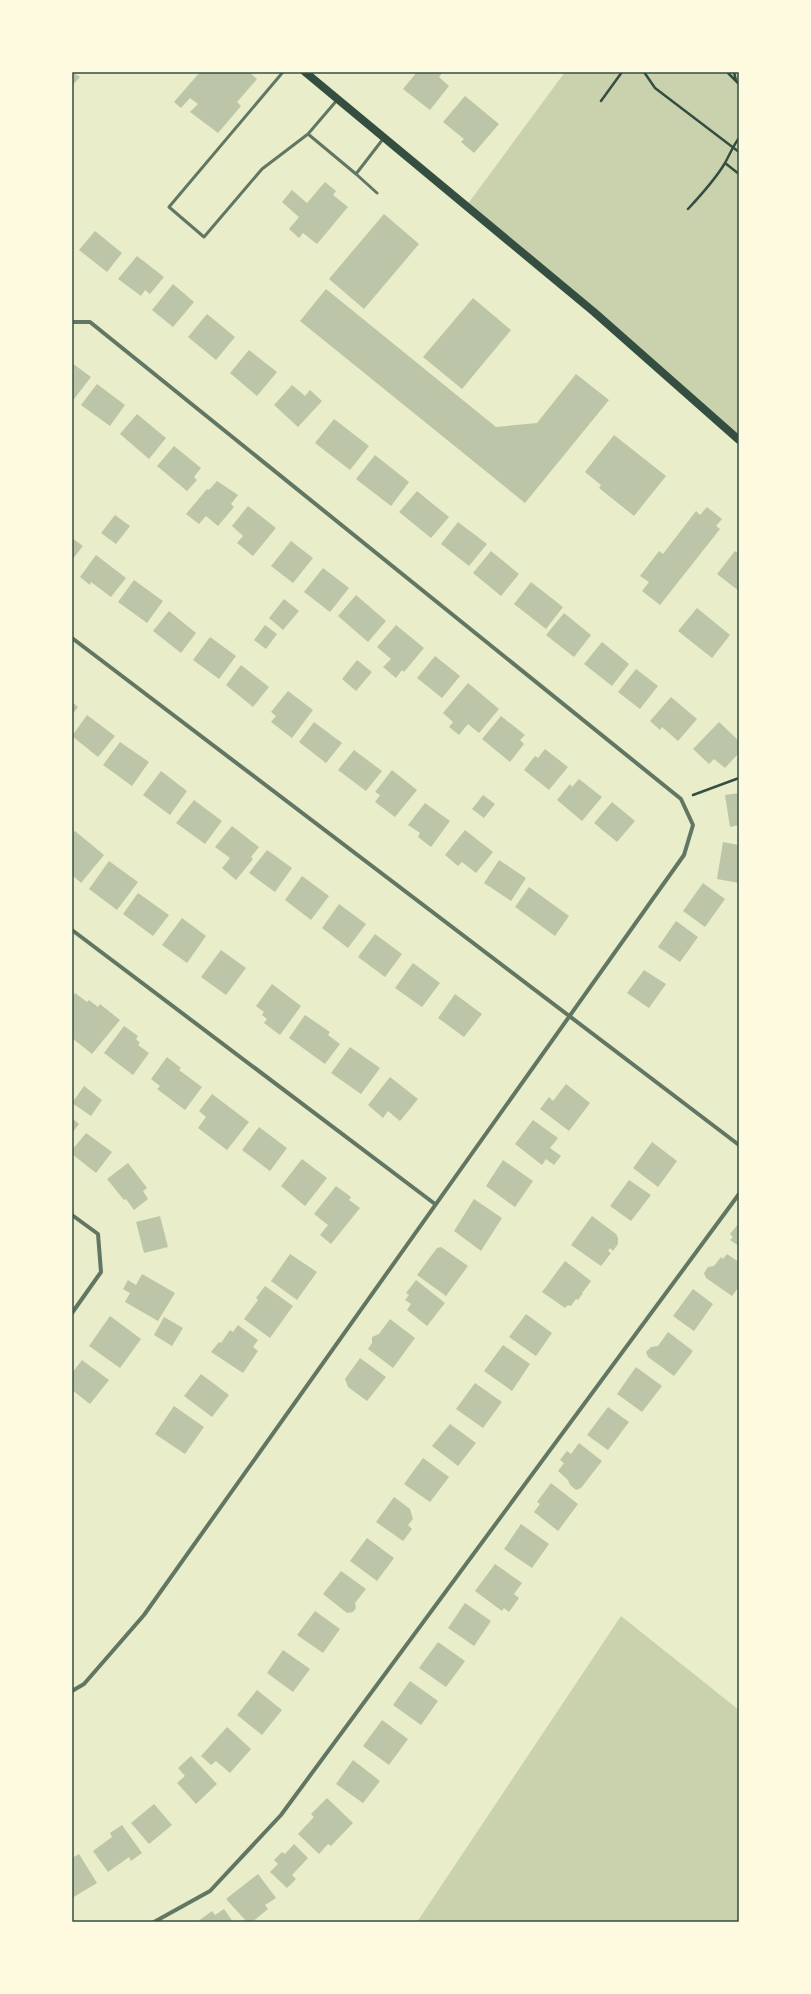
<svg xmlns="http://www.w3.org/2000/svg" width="811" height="1994" font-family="'Alegreya Sans',sans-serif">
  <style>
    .green { fill: #cad2ad }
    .building { fill: #bcc5a7 }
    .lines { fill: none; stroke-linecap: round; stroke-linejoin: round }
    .path { stroke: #344e41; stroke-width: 2.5 }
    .service { stroke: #617663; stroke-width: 3 }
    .minor { stroke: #617663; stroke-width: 4 }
    .secondary { stroke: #344e41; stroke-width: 8 }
    .neatline { fill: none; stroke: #344e41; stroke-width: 1.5 }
  </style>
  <rect width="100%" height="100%" fill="#e9edc9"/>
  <path class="green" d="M 565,72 L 739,72 L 739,441 L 467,205 Z
    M 621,1616 L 739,1710 L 739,1922 L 417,1922 Z"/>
  <path class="building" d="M 72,72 L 80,77 L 72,86 Z
    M 200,72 L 249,72 L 257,79 L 237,102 L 241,106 L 218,133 L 190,112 L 198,104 L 190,98 L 181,108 L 174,102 Z
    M 417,72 L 443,72 L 439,77 L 449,86 L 430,110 L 403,89 Z
    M 465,96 L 499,124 L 474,153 L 461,142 L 464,139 L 443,122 Z
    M 325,182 L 336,191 L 333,195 L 348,207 L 317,244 L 303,233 L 299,238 L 289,229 L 299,217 L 282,202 L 292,190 L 307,203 Z
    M 384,214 L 419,244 L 364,309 L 329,279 Z
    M 95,231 L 122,253 L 107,272 L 79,250 Z
    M 137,256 L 164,277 L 150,294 L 145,290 L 141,296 L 118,279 Z
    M 173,284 L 194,302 L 173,327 L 152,310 Z
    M 326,289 L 496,427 L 537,423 L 576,374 L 609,400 L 525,503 L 300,321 Z
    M 473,298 L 511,330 L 462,389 L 423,357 Z
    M 207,314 L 235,337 L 216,360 L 188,337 Z
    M 249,350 L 277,372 L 257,396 L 230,373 Z
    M 72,363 L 91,377 L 74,399 L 72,397 Z
    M 97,384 L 125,405 L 110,426 L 81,405 Z
    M 292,385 L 305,396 L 310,390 L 322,401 L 298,427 L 274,405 Z
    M 137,414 L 166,438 L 149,459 L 120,434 Z
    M 334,419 L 369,446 L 350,470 L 315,443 Z
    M 614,435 L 666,476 L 634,516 L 599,488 L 601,485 L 585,472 Z
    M 174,446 L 201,468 L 194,477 L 197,480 L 187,491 L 157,466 Z
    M 375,455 L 409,482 L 391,506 L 356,479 Z
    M 217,481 L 238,495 L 231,504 L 234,507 L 218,526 L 206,516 L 199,524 L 186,514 L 207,489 L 209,490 Z
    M 417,491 L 449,517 L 431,538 L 399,512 Z
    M 248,506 L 276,528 L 253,556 L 237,543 L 243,536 L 232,526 Z
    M 707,507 L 722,519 L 716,526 L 720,529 L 660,605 L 642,591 L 649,582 L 640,576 L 659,551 L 663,554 L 696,511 L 700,515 Z
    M 115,515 L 130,526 L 116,544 L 101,533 Z
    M 458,522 L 487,544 L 469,566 L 441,544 Z
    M 72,538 L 83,546 L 72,560 Z
    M 291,541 L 313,558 L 293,583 L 271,566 Z
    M 491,551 L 519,574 L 501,596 L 473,573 Z
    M 735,551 L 739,554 L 739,591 L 717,574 Z
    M 96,555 L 126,578 L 111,597 L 91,582 L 90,585 L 80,577 Z
    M 323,568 L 349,588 L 330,612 L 304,592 Z
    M 134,580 L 163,601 L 147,623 L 118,602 Z
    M 531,582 L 563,607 L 546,629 L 514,604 Z
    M 356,595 L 386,621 L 368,642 L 338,616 Z
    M 284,599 L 299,611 L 283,630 L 269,618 Z
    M 697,608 L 730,635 L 712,658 L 678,631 Z
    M 169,611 L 196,633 L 181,653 L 153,631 Z
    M 564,613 L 591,635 L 574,657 L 546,635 Z
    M 265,625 L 277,634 L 266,649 L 254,640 Z
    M 396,625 L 424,648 L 404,672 L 402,670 L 396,678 L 383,667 L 391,659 L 377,647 Z
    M 210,637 L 236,656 L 219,679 L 193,660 Z
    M 602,642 L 629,664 L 612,686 L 584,664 Z
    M 435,656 L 460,676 L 442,698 L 417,678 Z
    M 357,660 L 372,672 L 356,691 L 342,679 Z
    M 241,665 L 269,687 L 253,707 L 226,685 Z
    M 636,669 L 658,686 L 640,709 L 618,692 Z
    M 468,683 L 499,709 L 479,733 L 468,724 L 459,735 L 449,727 L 453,722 L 443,713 Z
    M 288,691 L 313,710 L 292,738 L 271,722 L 276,716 L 271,712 Z
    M 671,697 L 697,719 L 678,741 L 662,727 L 660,730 L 650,721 Z
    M 72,702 L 78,707 L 72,715 Z
    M 87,715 L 115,736 L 98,757 L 72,736 Z
    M 501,716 L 525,735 L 520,740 L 524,744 L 510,762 L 482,739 Z
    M 314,722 L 342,743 L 326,763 L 299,742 Z
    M 719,722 L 739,741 L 739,753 L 725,768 L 714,759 L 709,764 L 693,749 Z
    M 120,742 L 149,762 L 132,786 L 103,765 Z
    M 545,749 L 568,767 L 549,790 L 524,770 L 535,756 L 538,758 Z
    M 354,750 L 382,771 L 366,791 L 338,770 Z
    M 392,770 L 417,790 L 395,817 L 375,802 L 380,795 L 375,792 Z
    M 161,771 L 187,791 L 170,815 L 143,795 Z
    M 579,779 L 602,797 L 582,821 L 557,800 L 570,784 L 572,787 Z
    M 739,793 L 739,825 L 730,827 L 725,795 Z
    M 483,795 L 495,804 L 484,818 L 472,809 Z
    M 194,800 L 222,821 L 205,844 L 176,823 Z
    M 612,802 L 635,821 L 617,842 L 594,823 Z
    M 425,803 L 450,821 L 431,847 L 418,837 L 420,833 L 408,825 Z
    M 232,826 L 259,847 L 251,857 L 253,859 L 236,880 L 222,868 L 230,858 L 215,847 Z
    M 465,830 L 493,852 L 476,873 L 462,862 L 458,866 L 445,855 Z
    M 75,831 L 104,855 L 81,883 L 72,875 L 72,834 Z
    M 723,842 L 739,845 L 739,883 L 717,879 Z
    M 267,850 L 292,868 L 275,892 L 249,873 Z
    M 499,860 L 526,878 L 511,901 L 484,883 Z
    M 109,861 L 138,882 L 117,910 L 89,889 Z
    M 302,876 L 329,896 L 311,920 L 285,900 Z
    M 703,883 L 725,899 L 705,927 L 683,911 Z
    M 529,887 L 569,916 L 555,936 L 515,907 Z
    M 138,893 L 169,915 L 153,936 L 123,914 Z
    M 339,904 L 366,924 L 348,948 L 322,928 Z
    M 182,918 L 206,936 L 187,963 L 162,945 Z
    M 676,921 L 698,937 L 680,962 L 658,947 Z
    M 375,934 L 402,954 L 385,977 L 358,957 Z
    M 221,950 L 246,968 L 226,995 L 201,977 Z
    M 413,963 L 440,983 L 422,1007 L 395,988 Z
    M 644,970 L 666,984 L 649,1008 L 627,993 Z
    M 272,984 L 301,1006 L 280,1035 L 264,1023 L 267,1019 L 262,1015 L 264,1012 L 256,1006 Z
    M 75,993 L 87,1002 L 89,1000 L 98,1007 L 100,1004 L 120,1020 L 92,1054 L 72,1038 L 72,997 Z
    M 455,994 L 482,1014 L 464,1037 L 438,1018 Z
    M 305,1015 L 330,1032 L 328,1035 L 340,1044 L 325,1064 L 289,1038 Z
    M 124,1026 L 138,1036 L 136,1039 L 140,1043 L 138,1045 L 149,1053 L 133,1075 L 104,1053 Z
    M 350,1047 L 380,1068 L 361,1094 L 331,1073 Z
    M 167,1057 L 181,1068 L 179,1070 L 202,1087 L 185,1110 L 157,1089 L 160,1086 L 151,1079 Z
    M 390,1077 L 418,1099 L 400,1121 L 388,1111 L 383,1118 L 368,1105 Z
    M 566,1084 L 590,1103 L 569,1131 L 540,1109 L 549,1097 L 553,1101 Z
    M 84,1086 L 102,1100 L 91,1116 L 72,1103 Z
    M 212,1094 L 249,1122 L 227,1150 L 198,1128 L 206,1117 L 199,1111 Z
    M 72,1118 L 79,1124 L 72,1133 Z
    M 533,1120 L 558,1138 L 550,1148 L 561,1156 L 554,1165 L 546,1159 L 542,1165 L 515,1144 Z
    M 259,1127 L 287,1148 L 270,1171 L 242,1150 Z
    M 86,1133 L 112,1152 L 96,1173 L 72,1154 L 72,1150 Z
    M 652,1142 L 677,1161 L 658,1187 L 633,1168 Z
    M 302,1159 L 327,1178 L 305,1206 L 281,1186 Z
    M 503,1160 L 533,1181 L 515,1207 L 486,1186 Z
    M 128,1163 L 147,1188 L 143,1191 L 148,1199 L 134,1210 L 126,1199 L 124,1200 L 107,1179 Z
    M 629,1180 L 651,1195 L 631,1221 L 610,1206 Z
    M 336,1186 L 351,1197 L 349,1200 L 360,1208 L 331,1244 L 320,1235 L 328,1225 L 314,1214 Z
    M 474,1199 L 502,1218 L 481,1251 L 454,1231 Z
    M 160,1216 L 168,1247 L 144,1253 L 136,1222 Z
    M 592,1216 L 616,1234 L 618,1238 L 618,1244 L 613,1251 L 610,1248 L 608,1251 L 611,1253 L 601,1266 L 571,1245 Z
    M 739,1223 L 739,1246 L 730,1240 L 733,1237 L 730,1234 Z
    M 441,1247 L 468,1266 L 446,1296 L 417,1275 L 437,1248 Z
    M 290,1254 L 317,1272 L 297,1300 L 271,1281 Z
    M 727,1254 L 739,1262 L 739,1287 L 732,1296 L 706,1278 L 704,1273 L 708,1267 L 714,1266 L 721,1257 L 723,1259 Z
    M 565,1261 L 591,1281 L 583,1292 L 581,1291 L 583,1293 L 578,1300 L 576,1299 L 571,1306 L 568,1305 L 565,1308 L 542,1292 Z
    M 142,1274 L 175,1293 L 158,1321 L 125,1302 L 130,1293 L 123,1289 L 128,1280 L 136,1285 Z
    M 416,1280 L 445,1303 L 427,1326 L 407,1310 L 411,1304 L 405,1300 L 409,1295 L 406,1293 Z
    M 265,1286 L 293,1306 L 270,1338 L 244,1319 L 258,1300 L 256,1298 Z
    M 693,1289 L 713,1304 L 694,1331 L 673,1316 Z
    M 526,1314 L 552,1333 L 536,1356 L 509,1337 Z
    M 110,1316 L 141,1339 L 120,1368 L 89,1346 Z
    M 164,1317 L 183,1328 L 172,1346 L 154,1335 Z
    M 390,1319 L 415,1338 L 393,1368 L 368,1349 L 372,1343 L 372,1337 L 379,1334 Z
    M 238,1325 L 258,1340 L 253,1347 L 258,1351 L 243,1373 L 211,1352 L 219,1342 L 221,1343 L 230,1330 L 233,1332 Z
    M 668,1332 L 693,1351 L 674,1376 L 648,1357 L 646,1352 L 651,1347 L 658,1346 Z
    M 503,1345 L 530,1364 L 512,1391 L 484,1371 Z
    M 360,1358 L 386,1377 L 367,1401 L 348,1387 L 345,1379 Z
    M 82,1360 L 109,1380 L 90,1404 L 72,1390 L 72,1373 Z
    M 636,1367 L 662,1386 L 642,1412 L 617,1394 Z
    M 201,1374 L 229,1395 L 212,1417 L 184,1396 Z
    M 475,1383 L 502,1402 L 483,1428 L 456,1409 Z
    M 174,1406 L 204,1427 L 185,1454 L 155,1434 Z
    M 608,1407 L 629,1422 L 608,1450 L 587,1435 Z
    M 450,1424 L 476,1443 L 458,1466 L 432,1446 Z
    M 579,1443 L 602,1461 L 581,1488 L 576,1490 L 570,1485 L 568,1480 L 558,1471 L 564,1463 L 560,1460 L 567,1451 L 571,1454 Z
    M 423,1458 L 449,1477 L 430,1502 L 404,1484 Z
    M 551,1483 L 578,1504 L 558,1531 L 534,1512 L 540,1504 L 537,1502 Z
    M 394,1497 L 410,1509 L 413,1519 L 408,1525 L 412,1529 L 403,1541 L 376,1522 Z
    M 521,1524 L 549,1544 L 532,1568 L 504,1549 Z
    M 367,1538 L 394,1558 L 377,1581 L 350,1561 Z
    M 495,1564 L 522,1583 L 514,1594 L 519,1598 L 509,1612 L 504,1608 L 502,1611 L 475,1591 Z
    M 341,1571 L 366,1589 L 355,1603 L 356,1608 L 353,1612 L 347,1613 L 323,1594 Z
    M 465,1603 L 491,1621 L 474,1646 L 448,1628 Z
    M 315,1611 L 340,1629 L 323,1653 L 297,1635 Z
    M 438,1642 L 465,1661 L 446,1687 L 419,1668 Z
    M 283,1650 L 310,1669 L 293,1692 L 267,1673 Z
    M 410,1681 L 438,1701 L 421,1725 L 393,1705 Z
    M 257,1690 L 282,1710 L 262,1735 L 237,1715 Z
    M 382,1720 L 408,1739 L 389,1765 L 363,1746 Z
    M 227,1727 L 251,1749 L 230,1773 L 216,1761 L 211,1765 L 201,1756 Z
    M 191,1756 L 217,1784 L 196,1804 L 177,1783 L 185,1776 L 178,1768 Z
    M 353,1760 L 380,1781 L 363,1803 L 336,1784 Z
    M 327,1798 L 353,1823 L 331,1846 L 328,1844 L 319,1854 L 298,1834 L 314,1817 L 311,1814 Z
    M 154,1804 L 172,1825 L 149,1844 L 131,1823 Z
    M 122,1825 L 142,1853 L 131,1861 L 129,1857 L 108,1872 L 93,1851 L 112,1837 L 110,1833 Z
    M 294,1844 L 308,1858 L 292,1875 L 296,1879 L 287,1888 L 270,1872 L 278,1864 L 274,1860 L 282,1852 L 285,1854 Z
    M 79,1854 L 97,1883 L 72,1898 L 72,1858 Z
    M 258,1874 L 276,1898 L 265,1905 L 268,1909 L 252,1922 L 247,1922 L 226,1899 Z
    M 224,1909 L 233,1922 L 197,1922 L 212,1911 L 215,1915 Z"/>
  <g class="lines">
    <path class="path" d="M 644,72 L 655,88 L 739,152
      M 727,72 L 739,84
      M 734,72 L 736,81
      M 601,101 L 622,72
      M 725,163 L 739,174
      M 688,209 C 701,195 715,180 725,163 C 730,154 733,146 739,138
      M 693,795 L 739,778"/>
    <path class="service" d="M 283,72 L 169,207 L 204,237 L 262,169 L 308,134 L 338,99
      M 308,134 L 356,174 L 383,139
      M 356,174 L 377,193"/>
    <path class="minor" d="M 72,322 L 90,322 L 681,799 L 693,825 L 684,855 L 144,1615 L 84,1684 L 72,1691
      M 72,638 L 739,1145
      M 72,930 L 435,1204
      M 72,1215 L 98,1234 L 101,1272 L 72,1313
      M 154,1922 L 210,1891 L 281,1815 L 739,1194"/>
    <path class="secondary" d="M 305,72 L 594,312 L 739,440"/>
  </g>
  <rect width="811" height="1994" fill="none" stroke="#fefae0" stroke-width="146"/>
  <rect x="73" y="73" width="665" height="1848" class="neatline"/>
</svg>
